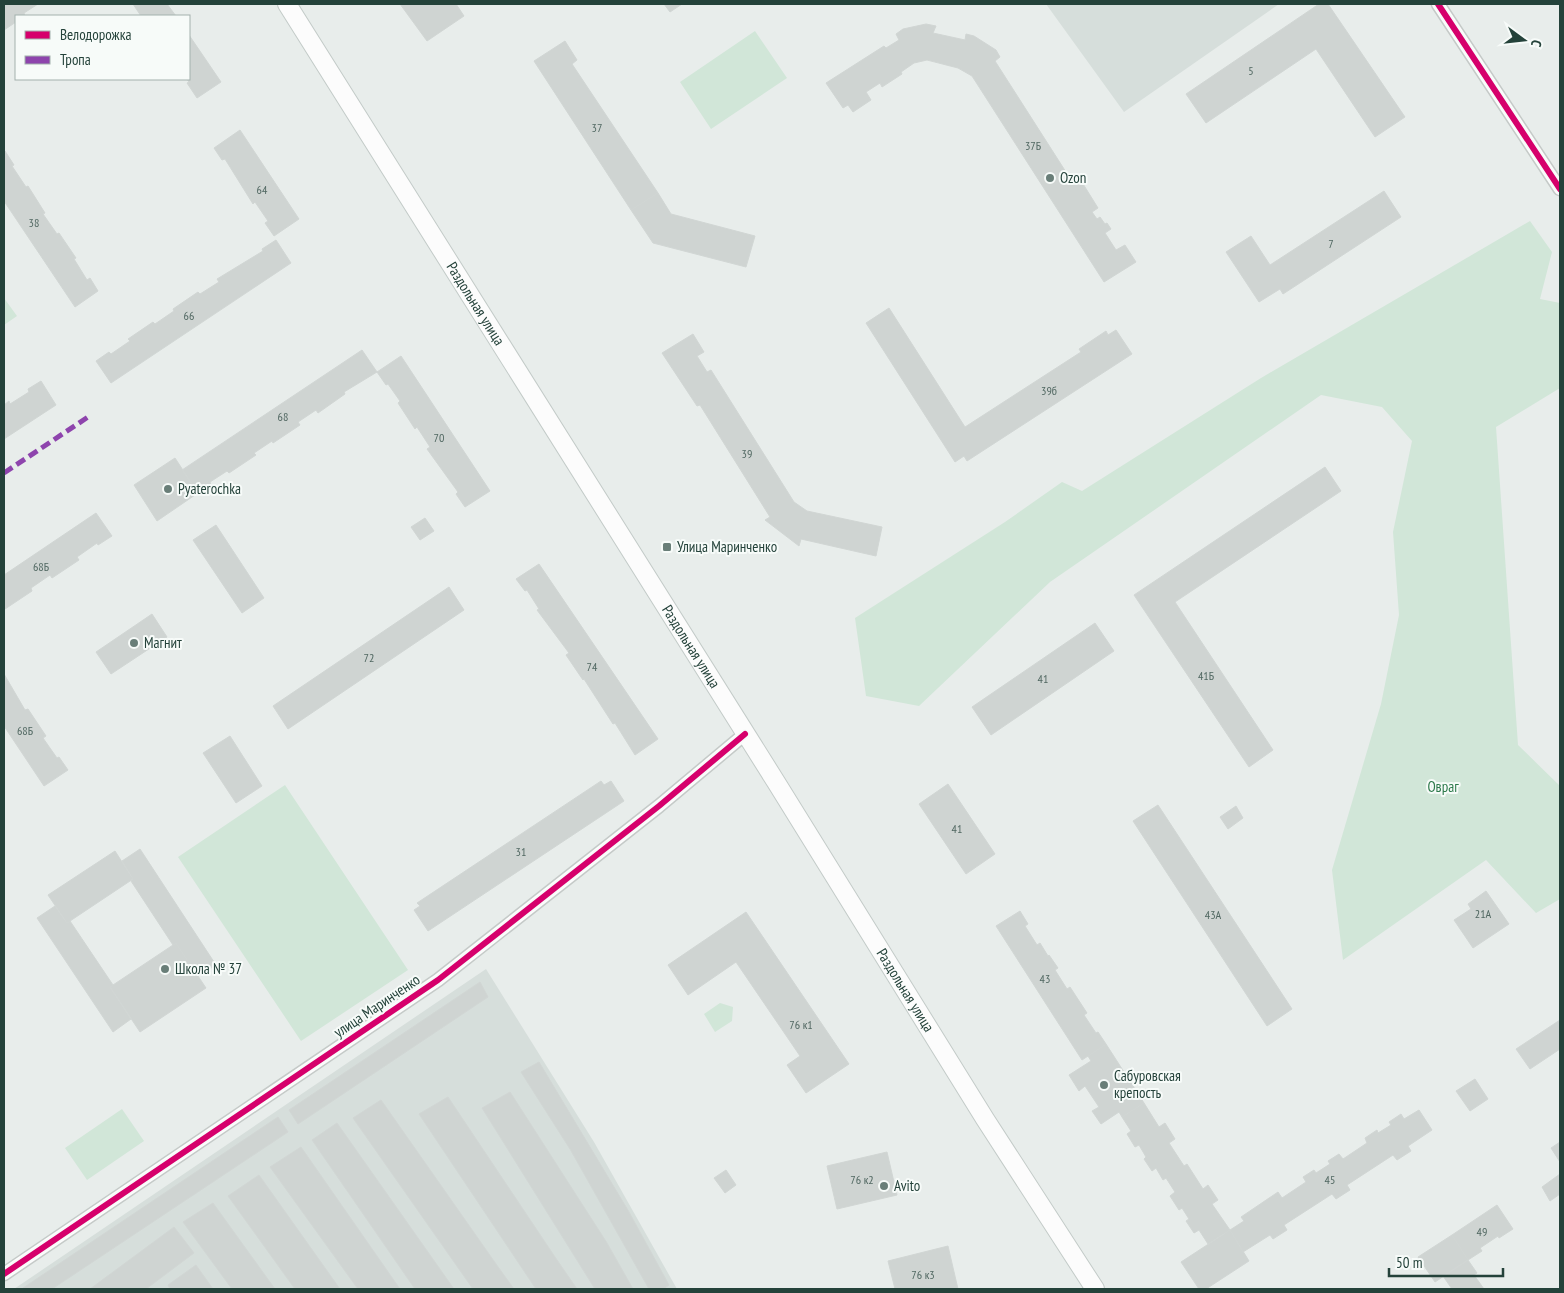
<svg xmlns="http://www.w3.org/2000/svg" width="1564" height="1293" font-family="'PT Sans Narrow',sans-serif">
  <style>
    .built { fill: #d6dedb }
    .green { fill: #d1e6d8 }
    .building { fill: #cfd4d2; stroke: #d1d6d4 }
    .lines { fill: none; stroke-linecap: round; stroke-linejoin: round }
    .street-casing { stroke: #c5cac8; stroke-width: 15 }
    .secondary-casing { stroke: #c3cbc8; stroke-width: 20 }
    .street { stroke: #fcfcfc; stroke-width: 12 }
    .secondary { stroke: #fcfcfc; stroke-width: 18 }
    .quiet { stroke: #8e44ad; stroke-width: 5; stroke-dasharray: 10 5; stroke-linecap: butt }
    .cycleway-casing { stroke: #f7fbf9; stroke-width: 9 }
    .cycleway { stroke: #d6006c; stroke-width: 6 }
    .poi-dot { fill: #697e78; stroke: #f7fbf9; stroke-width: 2 }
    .labels { text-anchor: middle; stroke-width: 4; stroke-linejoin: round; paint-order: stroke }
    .number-label { font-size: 12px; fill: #506761 }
    .poi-label { font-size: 15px; fill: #24423a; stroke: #f7fbf9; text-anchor: start }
    .street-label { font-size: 15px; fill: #24423a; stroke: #f7fbf9 }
    .park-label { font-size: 15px; fill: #2d7a4b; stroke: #f7fbf9 }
  </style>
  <rect width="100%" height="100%" fill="#e8edeb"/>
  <path class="built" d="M 1046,4 L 1279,4 L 1124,112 Z
    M 486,969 L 594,1142 L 677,1289 L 14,1289 Z"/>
  <path class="green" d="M 755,31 L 787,78 L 711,129 L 680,82 Z
    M 1530,221 L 1552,252 L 1540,299 L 1560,303 L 1560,388 L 1496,427 L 1518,745 L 1560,786 L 1560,899 L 1536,913 L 1486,860 L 1343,960 L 1332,870 L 1381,704 L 1399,615 L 1393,532 L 1412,441 L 1382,407 L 1321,395 L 1050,582 L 919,706 L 866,696 L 855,618 L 1005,522 L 1062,482 L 1082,491 L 1261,378 Z
    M 4,298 L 17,316 L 4,325 Z
    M 285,785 L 408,970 L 301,1041 L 178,857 Z
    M 720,1003 L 733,1007 L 732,1021 L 715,1032 L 704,1014 Z
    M 122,1109 L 144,1141 L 87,1180 L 65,1148 Z"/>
  <path class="building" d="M 4,4 L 38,4 L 24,13 L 25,16 L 16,16 L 16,22 L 4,30 Z
    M 133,4 L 167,4 L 176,16 L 141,16 Z
    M 400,4 L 456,4 L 464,16 L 427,41 Z
    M 664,4 L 682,4 L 670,12 Z
    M 1319,4 L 1328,4 L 1405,117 L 1375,137 L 1316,49 L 1206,123 L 1186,94 Z
    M 926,24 L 936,26 L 933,33 L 965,40 L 966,34 L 974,36 L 996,50 L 1000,57 L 995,61 L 1073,183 L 1080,179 L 1098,208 L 1092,212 L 1097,219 L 1100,217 L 1105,224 L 1107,223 L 1111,229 L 1105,233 L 1116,250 L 1125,245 L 1136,262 L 1104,282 L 972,76 L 958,68 L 927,60 L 914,63 L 901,72 L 902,74 L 882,87 L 880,83 L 866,92 L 871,100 L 853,112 L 848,105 L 843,108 L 826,83 L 884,46 L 886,48 L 899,40 L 896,34 L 903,29 Z
    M 189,35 L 221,82 L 197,98 L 187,83 L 189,82 L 187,79 L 189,79 Z
    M 565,41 L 577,60 L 572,64 L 658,193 L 631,210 L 534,61 Z
    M 240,130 L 299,219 L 274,236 L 265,223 L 268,221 L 255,202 L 253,204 L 225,159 L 222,160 L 214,148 Z
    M 5,151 L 14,165 L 12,166 L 26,187 L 28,186 L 45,213 L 43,214 L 57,234 L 59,233 L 76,258 L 74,259 L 87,280 L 90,278 L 98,291 L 75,307 L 4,201 L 4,152 Z
    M 1384,191 L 1401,217 L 1283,294 L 1280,289 L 1259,302 L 1226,252 L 1251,236 L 1270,265 Z
    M 658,193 L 671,214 L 755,236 L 746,267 L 653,243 L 631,210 Z
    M 276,240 L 291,263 L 111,383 L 96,361 L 109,352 L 111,354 L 130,341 L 128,339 L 153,322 L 155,324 L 174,311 L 173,309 L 198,292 L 200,294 L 219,282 L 217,279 L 263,251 L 262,249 Z
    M 889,308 L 965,427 L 1081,352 L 1079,349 L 1106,331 L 1108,335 L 1116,330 L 1132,354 L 967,461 L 964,456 L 955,462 L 866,323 Z
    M 693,334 L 704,352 L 697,356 L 707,372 L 711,370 L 794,502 L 807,511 L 882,527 L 876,556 L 801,539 L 799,546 L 765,520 L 770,517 L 700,405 L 697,406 L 662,353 Z
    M 362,350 L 377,372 L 344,392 L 345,394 L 318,413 L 316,410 L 298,422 L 300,425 L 273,443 L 272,441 L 254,453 L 256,455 L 229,473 L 227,471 L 210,482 L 211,485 L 198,493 L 182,470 Z
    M 401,356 L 490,491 L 465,507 L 456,494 L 458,492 L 427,449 L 430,447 L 417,427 L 415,429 L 398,403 L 400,401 L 388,384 L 386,385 L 377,372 Z
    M 41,381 L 56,405 L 4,439 L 4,405 L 9,401 L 10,404 L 29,392 L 28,389 Z
    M 175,458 L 198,493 L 157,521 L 134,485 Z
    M 1325,467 L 1341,491 L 1175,602 L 1273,750 L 1249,767 L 1134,595 Z
    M 96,513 L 112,536 L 98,545 L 97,543 L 77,557 L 79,560 L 52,578 L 50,575 L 31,588 L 32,591 L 5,609 L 4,607 L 4,575 Z
    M 425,518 L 434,531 L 420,540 L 411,527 Z
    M 216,525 L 264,598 L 242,613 L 193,540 Z
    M 539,564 L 658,739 L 635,755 L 615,723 L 613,724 L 584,679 L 583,680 L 566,655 L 569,653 L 537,610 L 539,609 L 527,590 L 525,591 L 516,579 Z
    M 449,587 L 464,610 L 288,729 L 273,706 Z
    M 152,614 L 167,637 L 111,674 L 96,652 Z
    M 1095,623 L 1114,651 L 991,735 L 972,707 Z
    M 4,674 L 25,710 L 28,709 L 46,736 L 43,738 L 57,758 L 59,757 L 68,770 L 44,786 L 4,726 Z
    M 230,736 L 262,786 L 236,803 L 203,753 Z
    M 601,781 L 604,785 L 611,781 L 624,801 L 428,931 L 414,910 L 420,906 L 417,903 Z
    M 948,784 L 995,854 L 966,874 L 919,804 Z
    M 1158,805 L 1292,1009 L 1267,1026 L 1133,821 Z
    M 1236,806 L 1243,818 L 1228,829 L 1220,817 Z
    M 140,849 L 216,965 L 198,976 L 176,943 L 173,945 L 131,881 L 133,879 L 122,861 Z
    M 115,851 L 133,879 L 67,923 L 48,895 Z
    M 1486,891 L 1509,924 L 1473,948 L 1454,920 L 1471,909 L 1468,904 Z
    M 55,906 L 67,923 L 70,921 L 113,985 L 110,987 L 131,1019 L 113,1032 L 37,918 Z
    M 1020,911 L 1028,924 L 1025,926 L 1037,945 L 1040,943 L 1048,956 L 1049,955 L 1058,968 L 1055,970 L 1067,989 L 1070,987 L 1087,1013 L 1084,1015 L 1096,1033 L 1098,1032 L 1106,1044 L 1082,1060 L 996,926 Z
    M 746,912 L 849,1064 L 806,1093 L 787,1065 L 800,1056 L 736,962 L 688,995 L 668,965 Z
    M 176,943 L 206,988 L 140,1032 L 110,987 Z
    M 480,982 L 488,997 L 298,1124 L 289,1110 Z
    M 1560,1020 L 1560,1049 L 1530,1069 L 1516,1049 Z
    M 1106,1044 L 1144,1103 L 1122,1117 L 1119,1112 L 1101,1124 L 1092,1111 L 1099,1107 L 1085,1086 L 1079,1091 L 1069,1075 L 1091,1061 L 1088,1056 Z
    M 539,1062 L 629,1212 L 669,1285 L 663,1289 L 649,1289 L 570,1149 L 521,1072 Z
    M 1475,1079 L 1488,1099 L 1470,1111 L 1456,1091 Z
    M 510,1092 L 607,1243 L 633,1289 L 595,1289 L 482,1108 Z
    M 448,1097 L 555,1257 L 577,1289 L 536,1289 L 419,1114 Z
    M 381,1100 L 496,1264 L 514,1289 L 473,1289 L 353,1118 Z
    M 1144,1103 L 1159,1127 L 1165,1123 L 1175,1139 L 1169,1143 L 1184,1166 L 1187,1164 L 1203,1189 L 1208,1185 L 1218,1200 L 1212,1204 L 1230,1230 L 1208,1244 L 1199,1230 L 1194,1233 L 1186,1221 L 1189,1219 L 1182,1208 L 1179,1210 L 1170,1196 L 1175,1192 L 1166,1178 L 1163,1180 L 1156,1168 L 1152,1171 L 1144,1159 L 1146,1157 L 1139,1145 L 1135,1147 L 1127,1134 L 1131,1131 L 1122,1117 Z
    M 1419,1110 L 1432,1130 L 1408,1146 L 1411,1151 L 1397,1160 L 1393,1155 L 1347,1185 L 1350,1190 L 1336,1199 L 1332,1194 L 1284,1225 L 1287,1230 L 1273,1239 L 1270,1235 L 1243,1252 L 1230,1230 L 1244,1221 L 1241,1217 L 1278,1192 L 1282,1198 L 1306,1182 L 1303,1177 L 1314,1170 L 1316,1173 L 1330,1164 L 1328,1161 L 1339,1154 L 1343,1159 L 1367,1143 L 1365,1138 L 1377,1130 L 1378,1133 L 1391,1125 L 1389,1122 L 1401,1114 L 1404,1119 Z
    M 278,1117 L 288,1132 L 52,1289 L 23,1289 L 23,1288 Z
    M 337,1123 L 454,1289 L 415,1289 L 312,1140 Z
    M 1560,1142 L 1560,1162 L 1551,1148 Z
    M 301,1147 L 400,1289 L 358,1289 L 270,1167 Z
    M 887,1152 L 897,1195 L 837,1209 L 827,1166 Z
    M 726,1170 L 736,1185 L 725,1193 L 714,1178 Z
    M 1560,1174 L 1560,1194 L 1550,1201 L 1542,1187 Z
    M 259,1175 L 340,1289 L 295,1289 L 228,1196 Z
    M 213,1203 L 275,1289 L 232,1289 L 183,1222 Z
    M 1497,1205 L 1513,1229 L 1499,1238 L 1498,1236 L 1480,1248 L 1482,1251 L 1468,1260 L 1452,1235 Z
    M 174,1227 L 194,1253 L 146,1289 L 90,1289 Z
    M 1230,1230 L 1249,1261 L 1206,1289 L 1199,1289 L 1181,1262 Z
    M 1452,1235 L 1468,1260 L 1435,1282 L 1418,1257 Z
    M 948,1246 L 958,1289 L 895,1289 L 888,1261 Z
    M 1468,1260 L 1477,1273 L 1474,1275 L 1484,1289 L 1452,1289 L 1443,1276 Z
    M 196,1265 L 213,1289 L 170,1289 L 168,1285 Z"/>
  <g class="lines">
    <defs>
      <path id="street" d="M 1438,4 L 1560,189
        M 4,1274 L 438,980 L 659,806 L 745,734"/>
      <g id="secondary">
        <path id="s1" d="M 287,4 L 776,782 L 985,1119 L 1095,1289"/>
      </g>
    </defs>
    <use href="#street" class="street-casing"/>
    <use href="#secondary" class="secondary-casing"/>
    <use href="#street" class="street"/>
    <use href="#secondary" class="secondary"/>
    <path class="quiet" d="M 4,473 L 91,415"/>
    <defs>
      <path id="cycleway" d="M 1438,4 L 1560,189
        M 4,1274 L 438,980 L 659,806 L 745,734"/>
    </defs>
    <use href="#cycleway" class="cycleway-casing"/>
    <use href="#cycleway" class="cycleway"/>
  </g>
  <g class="poi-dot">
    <circle cx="1050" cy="178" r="5"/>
    <circle cx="168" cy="489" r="5"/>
    <rect x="662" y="542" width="10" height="10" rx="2.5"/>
    <circle cx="134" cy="643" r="5"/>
    <circle cx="165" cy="969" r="5"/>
    <circle cx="1104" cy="1085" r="5"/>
    <circle cx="884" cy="1186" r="5"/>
  </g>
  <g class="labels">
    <g class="number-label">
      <text x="1251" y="75">5</text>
      <text x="597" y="132">37</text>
      <text x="1033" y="150">37Б</text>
      <text x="262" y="194">64</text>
      <text x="34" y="227">38</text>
      <text x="1331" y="248">7</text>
      <text x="189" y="320">66</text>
      <text x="1049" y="395">39б</text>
      <text x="283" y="421">68</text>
      <text x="439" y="442">70</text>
      <text x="747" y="458">39</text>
      <text x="41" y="571">68Б</text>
      <text x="369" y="662">72</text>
      <text x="592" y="671">74</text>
      <text x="1206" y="680">41Б</text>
      <text x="1043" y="683">41</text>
      <text x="25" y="735">68Б</text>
      <text x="957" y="833">41</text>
      <text x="521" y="856">31</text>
      <text x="1483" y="918">21А</text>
      <text x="1213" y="919">43А</text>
      <text x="1045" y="983">43</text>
      <text x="801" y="1029">76 к1</text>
      <text x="862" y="1184">76 к2</text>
      <text x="1330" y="1184">45</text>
      <text x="1482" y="1236">49</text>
      <text x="923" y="1279">76 к3</text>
    </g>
    <g class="poi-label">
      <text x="1060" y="183">Ozon</text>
      <text x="178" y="494">Pyaterochka</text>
      <text x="677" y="552">Улица Маринченко</text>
      <text x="144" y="648">Магнит</text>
      <text x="175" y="974">Школа № 37</text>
      <text x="1114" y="1081">Сабуровская<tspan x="1114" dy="17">крепость</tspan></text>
      <text x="894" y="1191">Avito</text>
    </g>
    <g class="street-label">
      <text dy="5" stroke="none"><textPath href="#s1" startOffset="354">Раздольная улица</textPath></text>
      <text dy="5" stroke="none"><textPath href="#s1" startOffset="759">Раздольная улица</textPath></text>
      <text dy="5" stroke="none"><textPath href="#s1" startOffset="1164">Раздольная улица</textPath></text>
      <text transform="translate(377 1006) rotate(-34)" y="5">улица Маринченко</text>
    </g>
    <g class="park-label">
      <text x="1443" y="792">Овраг</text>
    </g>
  </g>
  <rect width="1564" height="1293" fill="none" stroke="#24423a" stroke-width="10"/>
  <rect x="15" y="15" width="175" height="65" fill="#f7fbf9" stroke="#a3b1ad"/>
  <rect x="25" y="31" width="25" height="8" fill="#d6006c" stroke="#a3b1ad"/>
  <text x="60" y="40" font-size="15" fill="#24423a">Велодорожка</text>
  <rect x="25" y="56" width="25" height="8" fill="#8e44ad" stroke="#a3b1ad"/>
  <text x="60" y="65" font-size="15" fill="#24423a">Тропа</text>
  <g transform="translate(1524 40) rotate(105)" stroke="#f7fbf9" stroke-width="4" paint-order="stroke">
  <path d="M0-4L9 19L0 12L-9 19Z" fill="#24423a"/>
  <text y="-8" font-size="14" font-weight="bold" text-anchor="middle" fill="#24423a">С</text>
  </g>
  <path d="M1389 1268v8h114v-8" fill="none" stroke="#24423a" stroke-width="2.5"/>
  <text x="1396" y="1268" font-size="15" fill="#24423a" stroke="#f7fbf9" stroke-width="4" paint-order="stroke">50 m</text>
</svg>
